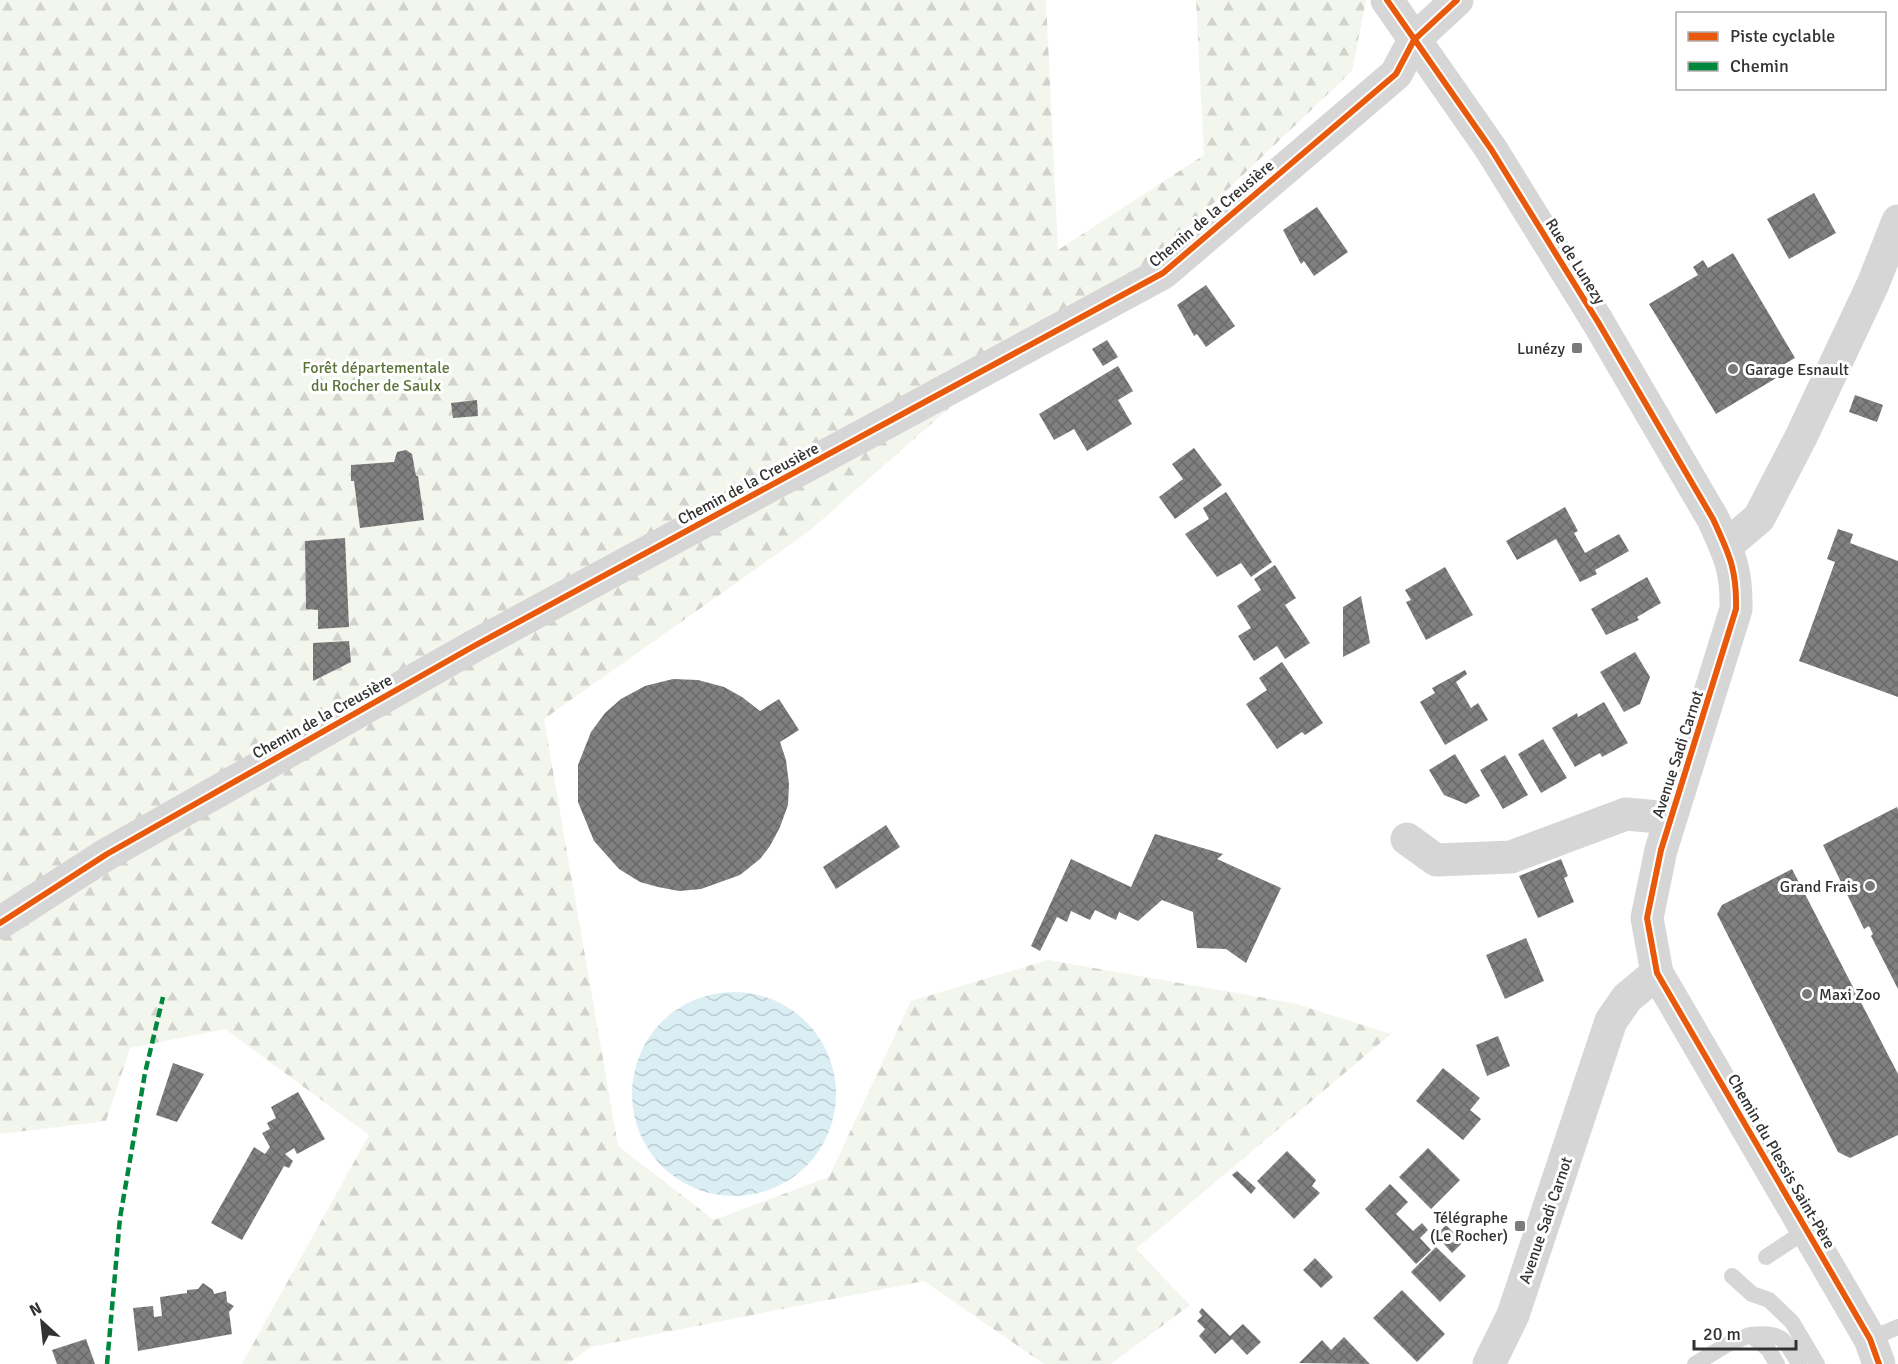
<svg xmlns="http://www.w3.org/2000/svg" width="1898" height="1364" font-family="Signika,sans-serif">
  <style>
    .forest { fill: url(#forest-firs) }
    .water { fill: url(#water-waves) }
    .building { fill: url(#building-cross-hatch) }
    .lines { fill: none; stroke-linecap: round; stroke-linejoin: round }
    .service { stroke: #d6d6d6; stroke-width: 16 }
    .minor { stroke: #d6d6d6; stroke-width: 33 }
    .quiet { stroke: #00873e; stroke-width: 4.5; stroke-dasharray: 9 4.5; stroke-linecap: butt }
    .cycleway-casing { stroke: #fff; stroke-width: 10 }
    .cycleway { stroke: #e8590c; stroke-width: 6 }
    .poi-dot { fill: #7a7a7a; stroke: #fff; stroke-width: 2 }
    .labels { text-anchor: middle; stroke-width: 6; stroke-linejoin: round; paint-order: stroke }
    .street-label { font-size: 16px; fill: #323232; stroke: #fff }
    .poi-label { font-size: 16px; fill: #323232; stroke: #fff; text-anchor: end }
    .park-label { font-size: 16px; fill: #5c7339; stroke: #fff }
  </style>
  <defs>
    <pattern id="forest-firs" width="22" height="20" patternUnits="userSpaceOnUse" patternTransform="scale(1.5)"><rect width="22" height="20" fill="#f3f6ed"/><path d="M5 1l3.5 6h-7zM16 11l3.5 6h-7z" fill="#d1d3cc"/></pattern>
    <pattern id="water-waves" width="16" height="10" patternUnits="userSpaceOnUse" patternTransform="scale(1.5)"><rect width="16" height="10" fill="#daeef4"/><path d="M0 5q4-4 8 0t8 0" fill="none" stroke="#bccdd2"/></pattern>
    <pattern id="building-cross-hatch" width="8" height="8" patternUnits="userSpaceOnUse" patternTransform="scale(1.5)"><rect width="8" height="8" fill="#808080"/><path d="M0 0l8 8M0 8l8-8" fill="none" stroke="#696969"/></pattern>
  </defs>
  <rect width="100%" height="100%" fill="#fff"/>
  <path class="forest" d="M 0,0 L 1046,0 L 1058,250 L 1204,155 L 1196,0 L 1366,0 L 1352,71 L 1154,260 L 1061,310 L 808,532 L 544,719 L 618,1146 L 714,1220 L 829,1177 L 911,1001 L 1048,960 L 1293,1003 L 1391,1034 L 1136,1249 L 1190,1305 L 1111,1364 L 1044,1364 L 924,1281 L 591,1347 L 568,1364 L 242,1364 L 369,1135 L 225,1029 L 130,1048 L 106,1121 L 0,1134 Z"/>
  <path class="water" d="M632 1094a102 102 0 1 1 204 0a102 102 0 1 1-204 0Z"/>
  <path class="building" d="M 1814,193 L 1836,233 L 1789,259 L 1767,219 Z
    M 1317,207 L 1348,252 L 1314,276 L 1304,261 L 1301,264 L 1283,230 Z
    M 1733,253 L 1795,358 L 1774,370 L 1778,377 L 1716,414 L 1649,304 L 1698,275 L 1693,267 L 1703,260 L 1708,268 Z
    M 1206,285 L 1235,326 L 1206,347 L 1197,334 L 1194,336 L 1177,305 Z
    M 1107,340 L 1118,357 L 1103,366 L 1092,349 Z
    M 1118,366 L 1133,391 L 1118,400 L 1132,424 L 1087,451 L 1074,429 L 1054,440 L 1039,414 Z
    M 1855,395 L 1883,405 L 1877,422 L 1849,412 Z
    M 477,400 L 478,416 L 453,418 L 451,403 Z
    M 1194,448 L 1222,485 L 1175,519 L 1159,497 L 1183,479 L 1172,464 Z
    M 406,450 L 412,454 L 416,476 L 418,476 L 424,520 L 360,528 L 354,481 L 351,481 L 351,465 L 394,462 L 397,452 Z
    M 1226,492 L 1272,562 L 1251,577 L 1241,563 L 1217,577 L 1185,534 L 1209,519 L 1203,508 Z
    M 1565,507 L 1578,531 L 1574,533 L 1585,553 L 1619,534 L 1629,551 L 1595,570 L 1597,574 L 1580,582 L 1556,539 L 1517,560 L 1506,541 Z
    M 1838,529 L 1853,534 L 1850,543 L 1898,561 L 1898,697 L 1799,661 L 1835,562 L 1827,559 Z
    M 345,538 L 349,627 L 318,629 L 318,610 L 306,609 L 305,541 Z
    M 1275,565 L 1296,598 L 1285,605 L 1310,643 L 1285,659 L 1277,646 L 1254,661 L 1238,636 L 1251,628 L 1237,606 L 1261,590 L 1254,579 Z
    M 1445,567 L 1473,615 L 1426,640 L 1406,602 L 1411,600 L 1405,590 Z
    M 1647,577 L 1661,603 L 1637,617 L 1639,620 L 1606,635 L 1591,609 Z
    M 1361,596 L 1370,643 L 1343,657 L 1343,607 Z
    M 349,641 L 351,662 L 313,681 L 313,643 Z
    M 1635,652 L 1650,677 L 1640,704 L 1624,712 L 1600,672 Z
    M 1282,662 L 1323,723 L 1305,735 L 1302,732 L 1277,749 L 1246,704 L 1267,690 L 1259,678 Z
    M 1465,670 L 1467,674 L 1456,682 L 1471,708 L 1478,703 L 1488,720 L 1445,745 L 1420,702 L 1435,693 L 1432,688 Z
    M 673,679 L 698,680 L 724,687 L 742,697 L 760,711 L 779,699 L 799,730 L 780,742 L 786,760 L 789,784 L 788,805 L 780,827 L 770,846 L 760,859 L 740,875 L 701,889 L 679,891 L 658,887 L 640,882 L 619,869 L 594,841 L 578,802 L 578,765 L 591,732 L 605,713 L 621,699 L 645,686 Z
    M 1604,702 L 1628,743 L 1602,757 L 1600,753 L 1575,767 L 1552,728 L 1577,713 L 1578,717 Z
    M 1543,739 L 1567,778 L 1541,793 L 1518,754 Z
    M 1455,754 L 1480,796 L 1466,804 L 1444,795 L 1429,770 Z
    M 1505,755 L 1528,795 L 1503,809 L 1480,770 Z
    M 1897,807 L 1898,810 L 1898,989 L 1871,936 L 1873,934 L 1869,926 L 1864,929 L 1823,845 Z
    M 886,825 L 900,847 L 836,889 L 823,867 Z
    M 1155,834 L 1223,854 L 1217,859 L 1281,888 L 1246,963 L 1226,949 L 1197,948 L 1193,912 L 1162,900 L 1138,921 L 1119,912 L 1116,920 L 1095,910 L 1090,920 L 1071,911 L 1067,922 L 1057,917 L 1040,951 L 1031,946 L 1071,859 L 1131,887 Z
    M 1561,859 L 1568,876 L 1564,878 L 1574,902 L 1538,918 L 1519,876 Z
    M 1792,869 L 1898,1074 L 1898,1135 L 1850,1158 L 1838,1152 L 1717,914 L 1722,905 Z
    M 1526,938 L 1544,981 L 1505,999 L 1486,955 Z
    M 1498,1036 L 1510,1066 L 1487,1076 L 1476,1045 Z
    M 173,1063 L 204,1074 L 177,1122 L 156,1115 Z
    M 1443,1068 L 1480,1098 L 1470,1110 L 1481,1119 L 1463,1140 L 1416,1101 Z
    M 298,1092 L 325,1139 L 297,1154 L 294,1148 L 285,1154 L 293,1161 L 289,1168 L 284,1166 L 242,1240 L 211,1223 L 254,1147 L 265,1154 L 270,1147 L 262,1133 L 270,1129 L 267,1123 L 276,1118 L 271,1107 Z
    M 1428,1148 L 1460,1180 L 1431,1209 L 1399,1177 Z
    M 1287,1151 L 1316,1180 L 1312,1186 L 1320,1193 L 1294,1219 L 1257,1181 Z
    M 1237,1171 L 1256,1188 L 1251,1194 L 1232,1175 Z
    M 1390,1184 L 1408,1202 L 1396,1214 L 1413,1231 L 1422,1223 L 1428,1230 L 1420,1238 L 1431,1250 L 1416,1264 L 1365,1209 Z
    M 1446,1225 L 1463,1242 L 1452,1253 L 1436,1235 Z
    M 1436,1247 L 1466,1276 L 1440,1302 L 1411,1272 Z
    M 1315,1258 L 1333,1277 L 1321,1288 L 1303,1270 Z
    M 203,1283 L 213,1290 L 214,1294 L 226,1291 L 227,1302 L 234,1306 L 229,1312 L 232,1334 L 138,1351 L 133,1308 L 153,1306 L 154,1317 L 162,1316 L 160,1297 L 187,1293 L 187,1290 L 198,1289 Z
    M 1402,1290 L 1445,1334 L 1417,1362 L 1373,1318 Z
    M 1202,1308 L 1230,1336 L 1243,1324 L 1261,1342 L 1247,1355 L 1232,1339 L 1215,1354 L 1199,1336 L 1205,1329 L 1197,1321 L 1202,1316 L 1199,1312 Z
    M 1344,1337 L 1370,1364 L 1299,1363 L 1322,1340 L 1331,1350 Z
    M 86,1339 L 95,1364 L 57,1364 L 52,1350 Z"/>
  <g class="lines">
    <path class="service" d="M 1766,1257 L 1807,1230
      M 1732,1276 L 1752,1294 L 1769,1300 L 1792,1322 L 1817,1364
      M 1750,1335 C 1782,1332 1784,1338 1799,1364
      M 1870,1339 L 1898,1327
      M 1695,1364 L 1728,1344 L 1750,1335 L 1768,1349 L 1777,1364"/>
    <path class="minor" d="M 1387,0 L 1491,149 L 1598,322 L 1713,519 C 1729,554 1737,569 1736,609 L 1661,850 L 1647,918 L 1657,973 L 1870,1339 L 1879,1364
      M 1726,546 L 1759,518 L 1801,437 L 1873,284 L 1898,221
      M 1407,839 L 1436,860 L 1511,857 L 1626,814 L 1670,818
      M 0,923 L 107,854 L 474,646 L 1163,273 L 1396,74 L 1414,40 L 1457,0
      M 1489,1364 L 1513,1315 L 1611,1021 L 1627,998 L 1657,973"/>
    <path class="quiet" d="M 107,1364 L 120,1218 L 145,1073 L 163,997"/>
    <defs>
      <path id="cycleway" d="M 1387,0 L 1491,149 L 1598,322 L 1713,519 C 1729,554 1737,569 1736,609 L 1661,850 L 1647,918 L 1657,973 L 1870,1339 L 1879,1364
        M 0,923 L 107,854 L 474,646 L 1163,273 L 1396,74 L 1414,40 L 1457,0"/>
    </defs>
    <use href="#cycleway" class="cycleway-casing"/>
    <use href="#cycleway" class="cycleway"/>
  </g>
  <g class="poi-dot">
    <rect x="1571" y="342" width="12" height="12" rx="3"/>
    <circle cx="1733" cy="369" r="6"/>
    <circle cx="1870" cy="886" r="6"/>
    <circle cx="1807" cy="994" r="6"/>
    <rect x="1514" y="1220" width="12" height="12" rx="3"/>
  </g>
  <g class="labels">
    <g class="street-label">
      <text transform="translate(1211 213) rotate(-40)" y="6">Chemin de la Creusière</text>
      <text transform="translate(1576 261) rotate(58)" y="6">Rue de Lunezy</text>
      <text transform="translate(748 483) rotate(-28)" y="6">Chemin de la Creusière</text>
      <text transform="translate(322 716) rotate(-29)" y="6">Chemin de la Creusière</text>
      <text transform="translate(1677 754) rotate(-72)" y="6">Avenue Sadi Carnot</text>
      <text transform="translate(1782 1161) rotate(60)" y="6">Chemin du Plessis Saint-Père</text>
      <text transform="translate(1545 1220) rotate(-71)" y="6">Avenue Sadi Carnot</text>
    </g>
    <g class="poi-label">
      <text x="1565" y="354">Lunézy</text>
      <text x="1745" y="375" text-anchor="start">Garage Esnault</text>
      <text x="1858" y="892">Grand Frais</text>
      <text x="1819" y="1000" text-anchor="start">Maxi Zoo</text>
      <text x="1508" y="1223">Télégraphe<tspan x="1508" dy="18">(Le Rocher)</tspan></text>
    </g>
    <g class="park-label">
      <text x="376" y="373">Forêt départementale<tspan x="376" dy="18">du Rocher de Saulx</tspan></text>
    </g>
  </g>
  <rect x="1676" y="12" width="210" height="78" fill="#ffffff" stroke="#adadad" stroke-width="1.5"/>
  <rect x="1688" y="32" width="30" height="9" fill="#e8590c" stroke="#adadad" stroke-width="1.5"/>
  <text x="1730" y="42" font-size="18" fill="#323232">Piste cyclable</text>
  <rect x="1688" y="62" width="30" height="9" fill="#00873e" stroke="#adadad" stroke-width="1.5"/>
  <text x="1730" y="72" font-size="18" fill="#323232">Chemin</text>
  <g transform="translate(42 1322) rotate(333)" stroke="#ffffff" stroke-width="4.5" paint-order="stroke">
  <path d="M0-4.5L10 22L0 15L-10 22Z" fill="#323232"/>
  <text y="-9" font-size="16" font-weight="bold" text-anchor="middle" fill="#323232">N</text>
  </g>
  <path d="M1694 1340v9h102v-9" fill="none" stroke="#323232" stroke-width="3"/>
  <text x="1703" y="1340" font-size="18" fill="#323232" stroke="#ffffff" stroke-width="4.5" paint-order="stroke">20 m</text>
</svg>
